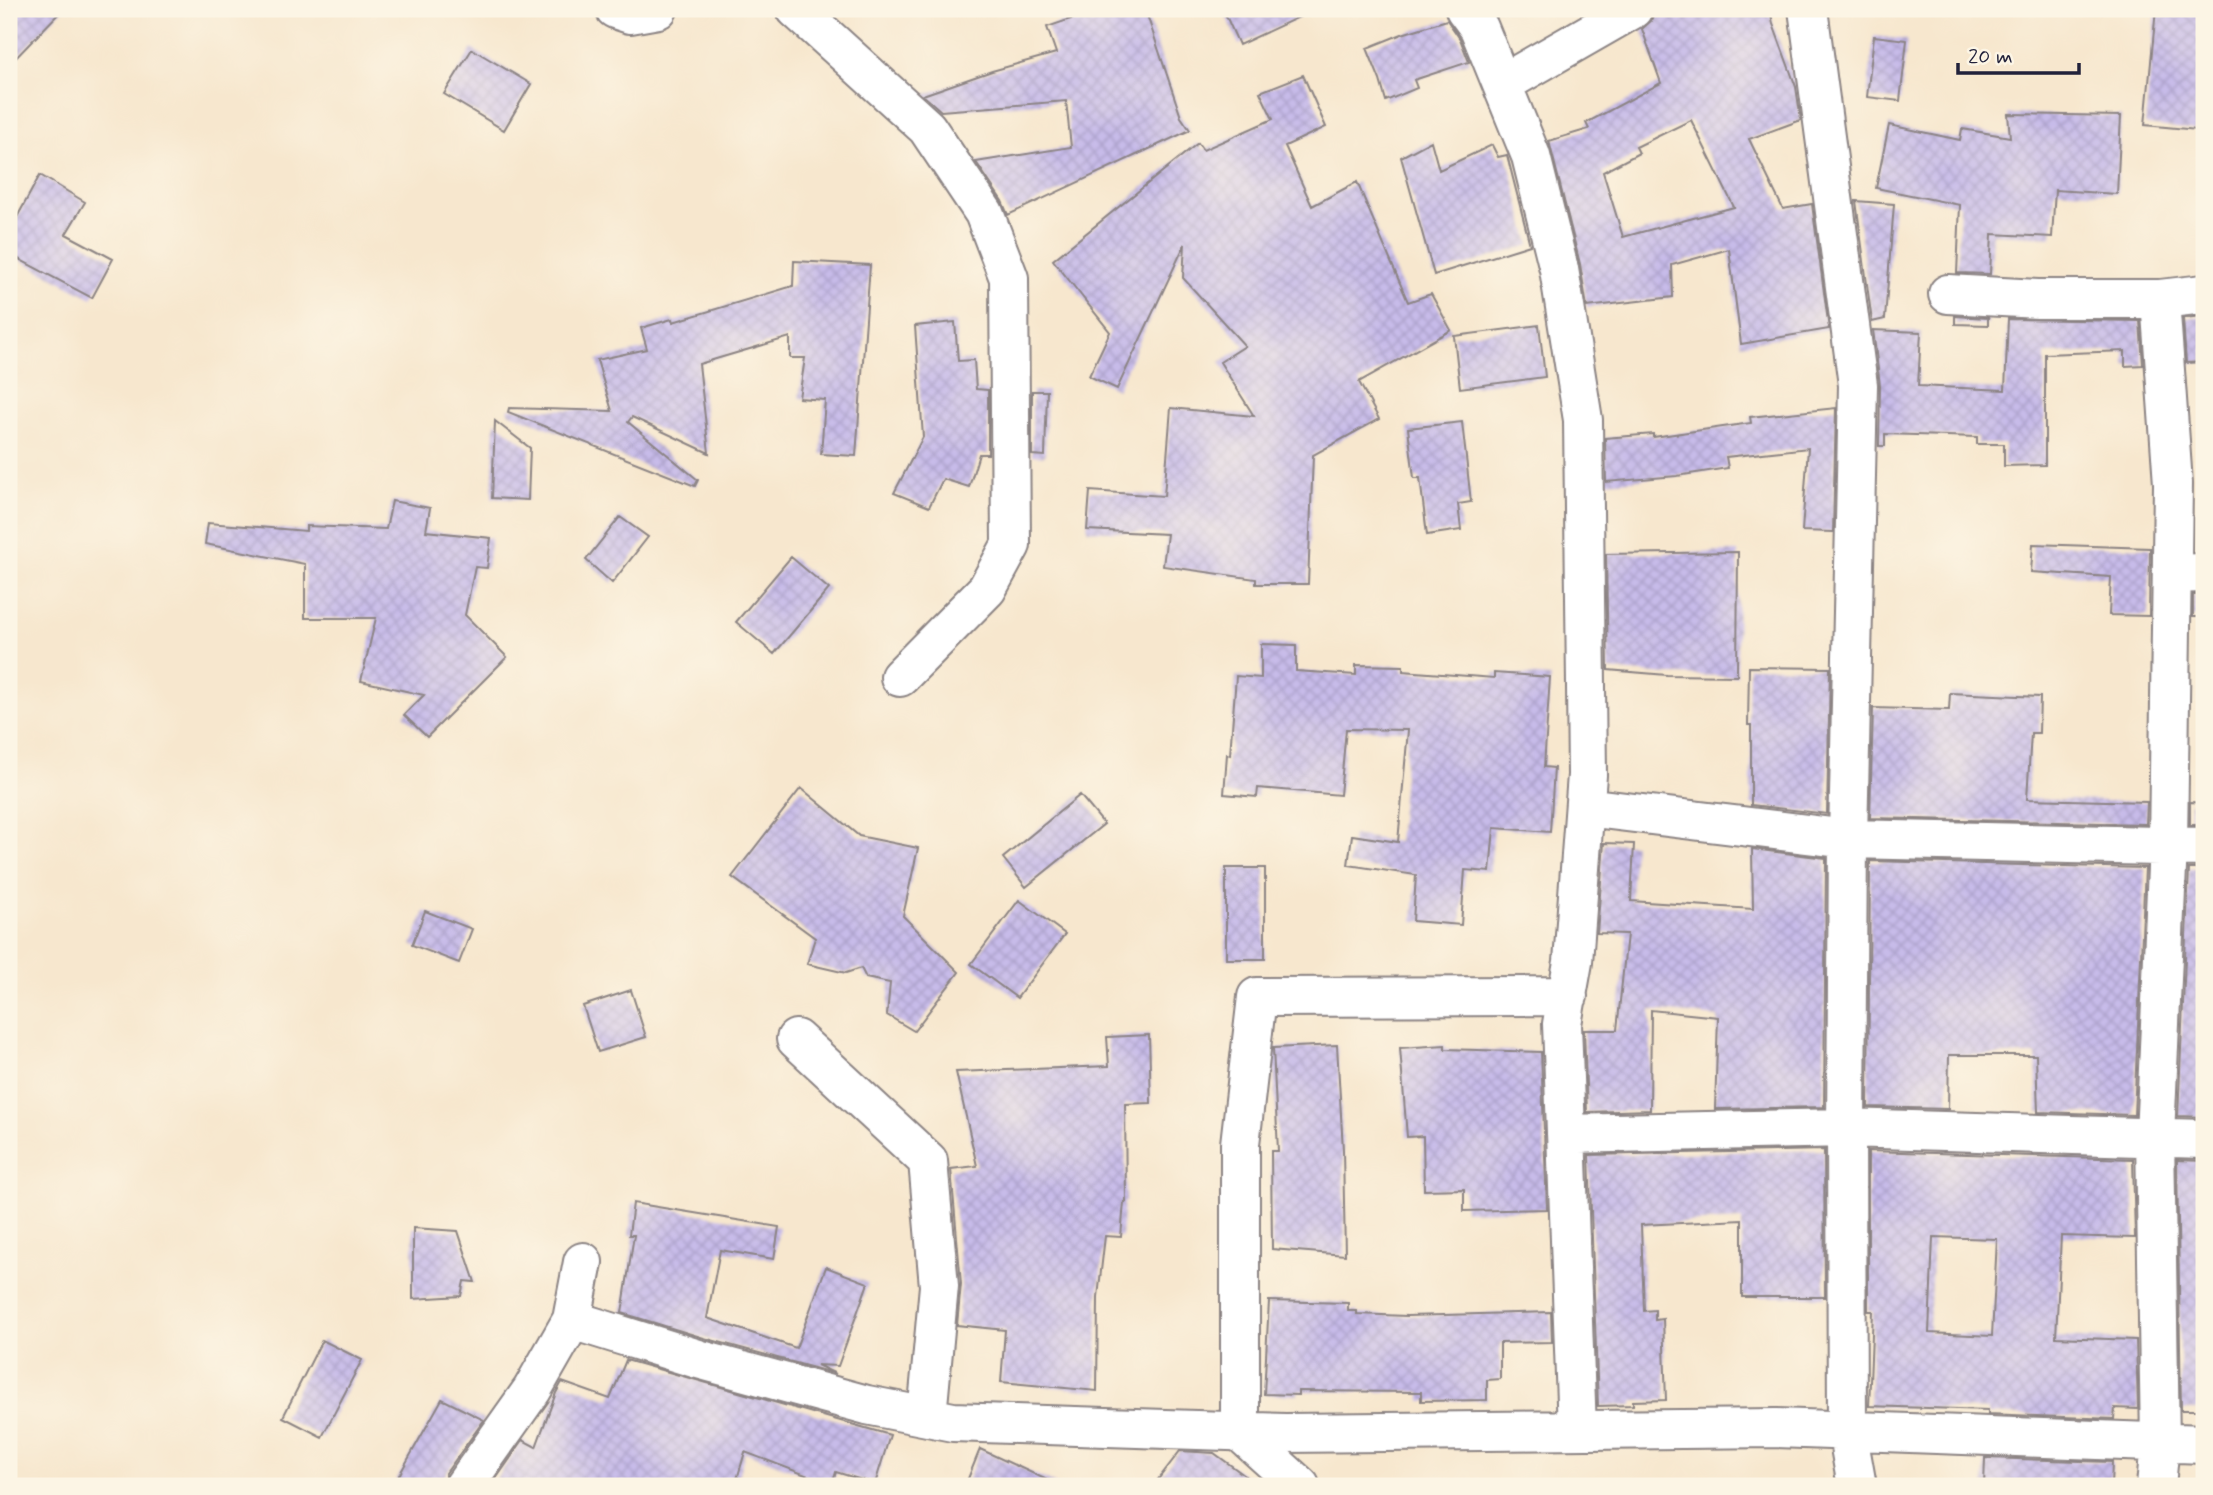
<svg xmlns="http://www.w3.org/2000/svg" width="2213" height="1495" font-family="Mynerve,sans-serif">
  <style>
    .building { fill: url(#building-cross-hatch); fill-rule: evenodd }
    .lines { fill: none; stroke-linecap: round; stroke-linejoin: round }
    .street-casing { stroke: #8c8484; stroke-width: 42 }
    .street { stroke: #fff; stroke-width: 38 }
  </style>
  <defs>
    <pattern id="building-cross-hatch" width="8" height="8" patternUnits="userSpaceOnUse" patternTransform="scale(1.75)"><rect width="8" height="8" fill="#c7bbe9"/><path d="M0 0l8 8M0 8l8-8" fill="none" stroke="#aba0c9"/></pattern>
  </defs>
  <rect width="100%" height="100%" fill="#fcf5e5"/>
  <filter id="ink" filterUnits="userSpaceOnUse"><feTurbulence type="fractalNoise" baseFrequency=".0143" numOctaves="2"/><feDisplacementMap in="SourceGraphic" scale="14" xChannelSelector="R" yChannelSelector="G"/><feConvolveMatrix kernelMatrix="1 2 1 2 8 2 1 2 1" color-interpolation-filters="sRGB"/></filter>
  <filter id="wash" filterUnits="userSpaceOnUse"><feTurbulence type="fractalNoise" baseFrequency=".00686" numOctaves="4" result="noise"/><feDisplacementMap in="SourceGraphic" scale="28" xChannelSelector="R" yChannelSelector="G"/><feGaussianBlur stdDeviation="1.57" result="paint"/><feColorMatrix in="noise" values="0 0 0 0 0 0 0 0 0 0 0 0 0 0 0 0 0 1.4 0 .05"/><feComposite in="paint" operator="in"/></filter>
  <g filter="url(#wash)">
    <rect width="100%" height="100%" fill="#f7e7ce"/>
    <g id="blocks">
      <path class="building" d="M 9,9 L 63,9 L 9,65 Z
        M 1100,9 L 1145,9 L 1181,117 L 1190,130 L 1008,215 L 1002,201 L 976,162 L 1071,147 L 1066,101 L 941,111 L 923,95 L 992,71 L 1056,53 L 1047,27 Z
        M 1223,9 L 1316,9 L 1239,45 Z
        M 1655,9 L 1770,9 L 1773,24 L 1796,87 L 1801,120 L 1749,139 L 1783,209 L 1812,204 L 1829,329 L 1741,344 L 1729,249 L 1672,265 L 1673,297 L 1587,307 L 1580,264 L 1549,141 L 1589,129 L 1586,123 L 1661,83 L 1642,29 L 1651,21 ZM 1691,120 L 1734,207 L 1623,237 L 1603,172 L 1639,153 L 1636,147 Z
        M 2156,9 L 2204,12 L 2204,59 L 2197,130 L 2145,125 Z
        M 1447,20 L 1460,39 L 1469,62 L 1414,80 L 1417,88 L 1386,101 L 1380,80 L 1367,48 L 1402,34 Z
        M 1874,36 L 1907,40 L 1900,101 L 1867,97 Z
        M 472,49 L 531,84 L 504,130 L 444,94 Z
        M 1303,75 L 1326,127 L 1285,146 L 1312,206 L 1357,182 L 1408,302 L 1431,294 L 1451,330 L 1359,382 L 1379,419 L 1313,455 L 1308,584 L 1256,584 L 1256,579 L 1163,566 L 1167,534 L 1087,530 L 1090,491 L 1164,496 L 1171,408 L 1254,416 L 1220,362 L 1245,346 L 1183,278 L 1185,244 L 1117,389 L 1089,376 L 1110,332 L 1053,260 L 1198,143 L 1203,150 L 1273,119 L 1260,92 Z
        M 2008,114 L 2121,116 L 2117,194 L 2055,190 L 2052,237 L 1992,234 L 1990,274 L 1957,273 L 1960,205 L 1876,188 L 1889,125 L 1960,140 L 1962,129 L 2010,137 Z
        M 1431,141 L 1439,170 L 1492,145 L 1498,157 L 1507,155 L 1530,245 L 1434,275 L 1401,157 Z
        M 40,175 L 85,202 L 66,234 L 113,259 L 92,298 L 9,254 L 9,232 Z
        M 1856,201 L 1894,204 L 1885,319 L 1872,322 Z
        M 794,261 L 870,265 L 856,456 L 821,454 L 825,400 L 799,398 L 805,358 L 790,358 L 790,337 L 699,364 L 709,453 L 632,417 L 628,422 L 698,480 L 695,486 L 508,412 L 509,408 L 612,411 L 597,360 L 647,349 L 641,328 L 672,319 L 673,322 L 793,286 Z
        M 1955,316 L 1988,318 L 1988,325 L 1955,324 Z
        M 2204,316 L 2204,362 L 2186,363 L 2183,318 Z
        M 2008,319 L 2140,321 L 2143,365 L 2125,366 L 2125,351 L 2045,354 L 2045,465 L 2004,466 L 2004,444 L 1977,444 L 1977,437 L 1885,434 L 1885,446 L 1879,446 L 1880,385 L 1873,330 L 1921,332 L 1918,386 L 2005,390 Z
        M 955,322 L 958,361 L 974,360 L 976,389 L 988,390 L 988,454 L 979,454 L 969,487 L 943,479 L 929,507 L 894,493 L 923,437 L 915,326 Z
        M 1539,325 L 1545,377 L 1460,388 L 1454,336 Z
        M 1032,391 L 1047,391 L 1045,456 L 1032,455 Z
        M 1836,408 L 1833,532 L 1802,531 L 1808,448 L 1726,457 L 1728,468 L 1677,476 L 1606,482 L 1605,438 L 1653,434 L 1653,437 L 1751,423 L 1750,417 Z
        M 495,421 L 530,448 L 528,500 L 492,498 Z
        M 1462,422 L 1471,502 L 1458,504 L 1461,530 L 1427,535 L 1420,478 L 1414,478 L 1408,428 Z
        M 392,501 L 430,508 L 426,531 L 491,538 L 487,568 L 475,567 L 465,615 L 507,657 L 427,737 L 404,715 L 424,695 L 361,681 L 376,618 L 305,618 L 305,564 L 205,544 L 208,523 L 306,531 L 306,526 L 386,529 Z
        M 620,517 L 648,537 L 612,583 L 586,560 Z
        M 2033,544 L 2150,548 L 2149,616 L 2109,615 L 2111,577 L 2031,572 Z
        M 1738,552 L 1737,676 L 1667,675 L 1608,670 L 1606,554 Z
        M 791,557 L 829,589 L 774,654 L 736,622 Z
        M 2193,595 L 2204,595 L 2204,617 L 2193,617 Z
        M 1261,644 L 1296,645 L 1296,671 L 1356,675 L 1356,665 L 1403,666 L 1403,671 L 1494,678 L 1494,673 L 1550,677 L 1544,767 L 1554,768 L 1550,832 L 1494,828 L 1490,872 L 1465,870 L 1461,925 L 1413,921 L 1416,875 L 1348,865 L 1352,835 L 1398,842 L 1408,730 L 1346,729 L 1340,795 L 1258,788 L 1257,797 L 1224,794 L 1227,754 L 1230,755 L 1236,676 L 1261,678 Z
        M 1749,667 L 1830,668 L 1827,814 L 1751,805 L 1751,725 L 1748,725 Z
        M 1950,693 L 2040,697 L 2039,733 L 2031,733 L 2027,799 L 2147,802 L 2146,824 L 1870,818 L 1873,708 L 1949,710 Z
        M 801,788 L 859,836 L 918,848 L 903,916 L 959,972 L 914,1031 L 887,1015 L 890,983 L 866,978 L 861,968 L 846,973 L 807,964 L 815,938 L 732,877 Z
        M 1080,795 L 1104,824 L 1026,887 L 1003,858 Z
        M 2190,802 L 2204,803 L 2204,825 L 2190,825 Z
        M 1604,843 L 1634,844 L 1631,901 L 1753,909 L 1752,849 L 1826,858 L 1824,1107 L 1715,1109 L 1718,1017 L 1651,1010 L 1650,1110 L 1587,1112 L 1584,1030 L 1617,1030 L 1627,934 L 1597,933 Z
        M 1870,861 L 2145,868 L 2134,1115 L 2038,1112 L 2036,1055 L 1949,1055 L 1948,1109 L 1868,1107 Z
        M 1226,868 L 1265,868 L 1265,959 L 1226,959 Z
        M 2189,869 L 2204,869 L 2204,1117 L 2178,1116 Z
        M 1019,900 L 1065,934 L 1017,998 L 971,964 Z
        M 425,911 L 472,929 L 459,963 L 412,945 Z
        M 631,990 L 646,1037 L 598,1052 L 583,1006 Z
        M 1149,1035 L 1151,1103 L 1125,1104 L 1126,1202 L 1124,1202 L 1121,1237 L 1105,1236 L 1098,1297 L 1097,1391 L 1001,1382 L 1005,1330 L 957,1325 L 961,1284 L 951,1169 L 977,1166 L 956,1072 L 1109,1066 L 1107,1037 Z
        M 1337,1045 L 1343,1150 L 1345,1255 L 1272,1249 L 1271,1151 L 1278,1151 L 1273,1048 Z
        M 1445,1045 L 1445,1049 L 1541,1052 L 1547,1209 L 1464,1211 L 1464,1189 L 1424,1190 L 1423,1136 L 1407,1137 L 1400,1048 Z
        M 1824,1150 L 1825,1297 L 1742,1297 L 1742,1220 L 1641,1225 L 1644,1311 L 1655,1310 L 1655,1320 L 1663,1319 L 1666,1400 L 1633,1401 L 1633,1405 L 1598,1406 L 1589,1155 Z
        M 1868,1151 L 2133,1159 L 2135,1238 L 2061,1236 L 2056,1337 L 2136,1340 L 2138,1409 L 2115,1408 L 2114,1419 L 1988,1414 L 1988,1410 L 1869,1406 L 1873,1311 L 1868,1311 ZM 1933,1237 L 1997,1239 L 1992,1336 L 1929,1333 Z
        M 2177,1160 L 2204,1161 L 2201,1410 L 2181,1410 Z
        M 633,1203 L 779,1227 L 774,1259 L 720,1250 L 707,1318 L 796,1348 L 826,1267 L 868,1283 L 838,1366 L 817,1365 L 836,1374 L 704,1338 L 622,1313 L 634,1235 L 629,1235 Z
        M 413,1228 L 458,1231 L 475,1282 L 464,1281 L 461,1296 L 413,1299 Z
        M 1269,1301 L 1348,1303 L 1348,1311 L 1357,1311 L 1357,1314 L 1407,1316 L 1551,1312 L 1552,1342 L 1500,1343 L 1500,1379 L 1487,1380 L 1487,1400 L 1421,1401 L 1421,1392 L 1298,1391 L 1298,1395 L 1264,1394 Z
        M 322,1340 L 362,1360 L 322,1437 L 283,1417 Z
        M 626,1360 L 890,1435 L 875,1484 L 836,1472 L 832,1485 L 745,1452 L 735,1486 L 491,1486 L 523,1440 L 536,1447 L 556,1393 L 562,1382 L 610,1399 Z
        M 442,1399 L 484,1420 L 446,1473 L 443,1486 L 393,1486 Z
        M 980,1449 L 1060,1486 L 965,1486 Z
        M 1180,1451 L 1214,1453 L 1259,1486 L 1153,1486 Z
        M 1985,1458 L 2112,1462 L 2111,1486 L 1984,1486 Z"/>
    </g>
  </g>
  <g filter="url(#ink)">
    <use href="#blocks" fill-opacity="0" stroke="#8c8484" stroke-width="2"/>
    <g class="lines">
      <defs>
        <path id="street" d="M 615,9 L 630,14 L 658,9
          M 796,9 L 927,128 L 984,213 L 1009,278 L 1011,545 L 987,589 L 900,677
          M 1465,9 L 1479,28 L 1531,156 L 1559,269 L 1583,420 L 1587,775 L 1573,962 L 1562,1024 L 1577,1430
          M 1808,9 L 1858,385 L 1848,839 L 1846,1128 L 1847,1430 L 1857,1486
          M 1502,84 L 1633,9
          M 1948,294 L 2038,299 L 2160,299 L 2173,484 L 2168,845 L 2155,1136 L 2160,1443 L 2156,1486
          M 2160,299 L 2204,294
          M 2172,574 L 2204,573
          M 1585,807 L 1848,839 L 2204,847
          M 796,1039 L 928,1161 L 939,1286 L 927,1416
          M 1566,1134 L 1846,1128 L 2204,1139
          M 572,1320 L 698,1359 L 867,1405 L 953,1422 L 1285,1433 L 1777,1428 L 2204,1444
          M 464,1486 L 532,1390 L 572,1320 L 583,1262
          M 1300,1486 L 1240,1432 L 1240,1144 L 1257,997 L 1568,996"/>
      </defs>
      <use href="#street" class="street-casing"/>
      <use href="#street" class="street"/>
    </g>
  </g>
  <rect width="2213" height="1495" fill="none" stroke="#fcf5e5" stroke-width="35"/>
  <path d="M1958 63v10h121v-10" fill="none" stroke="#22223b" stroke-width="3.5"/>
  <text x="1968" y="63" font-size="21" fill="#22223b" stroke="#fcf5e5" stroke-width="5" paint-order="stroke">20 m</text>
</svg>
